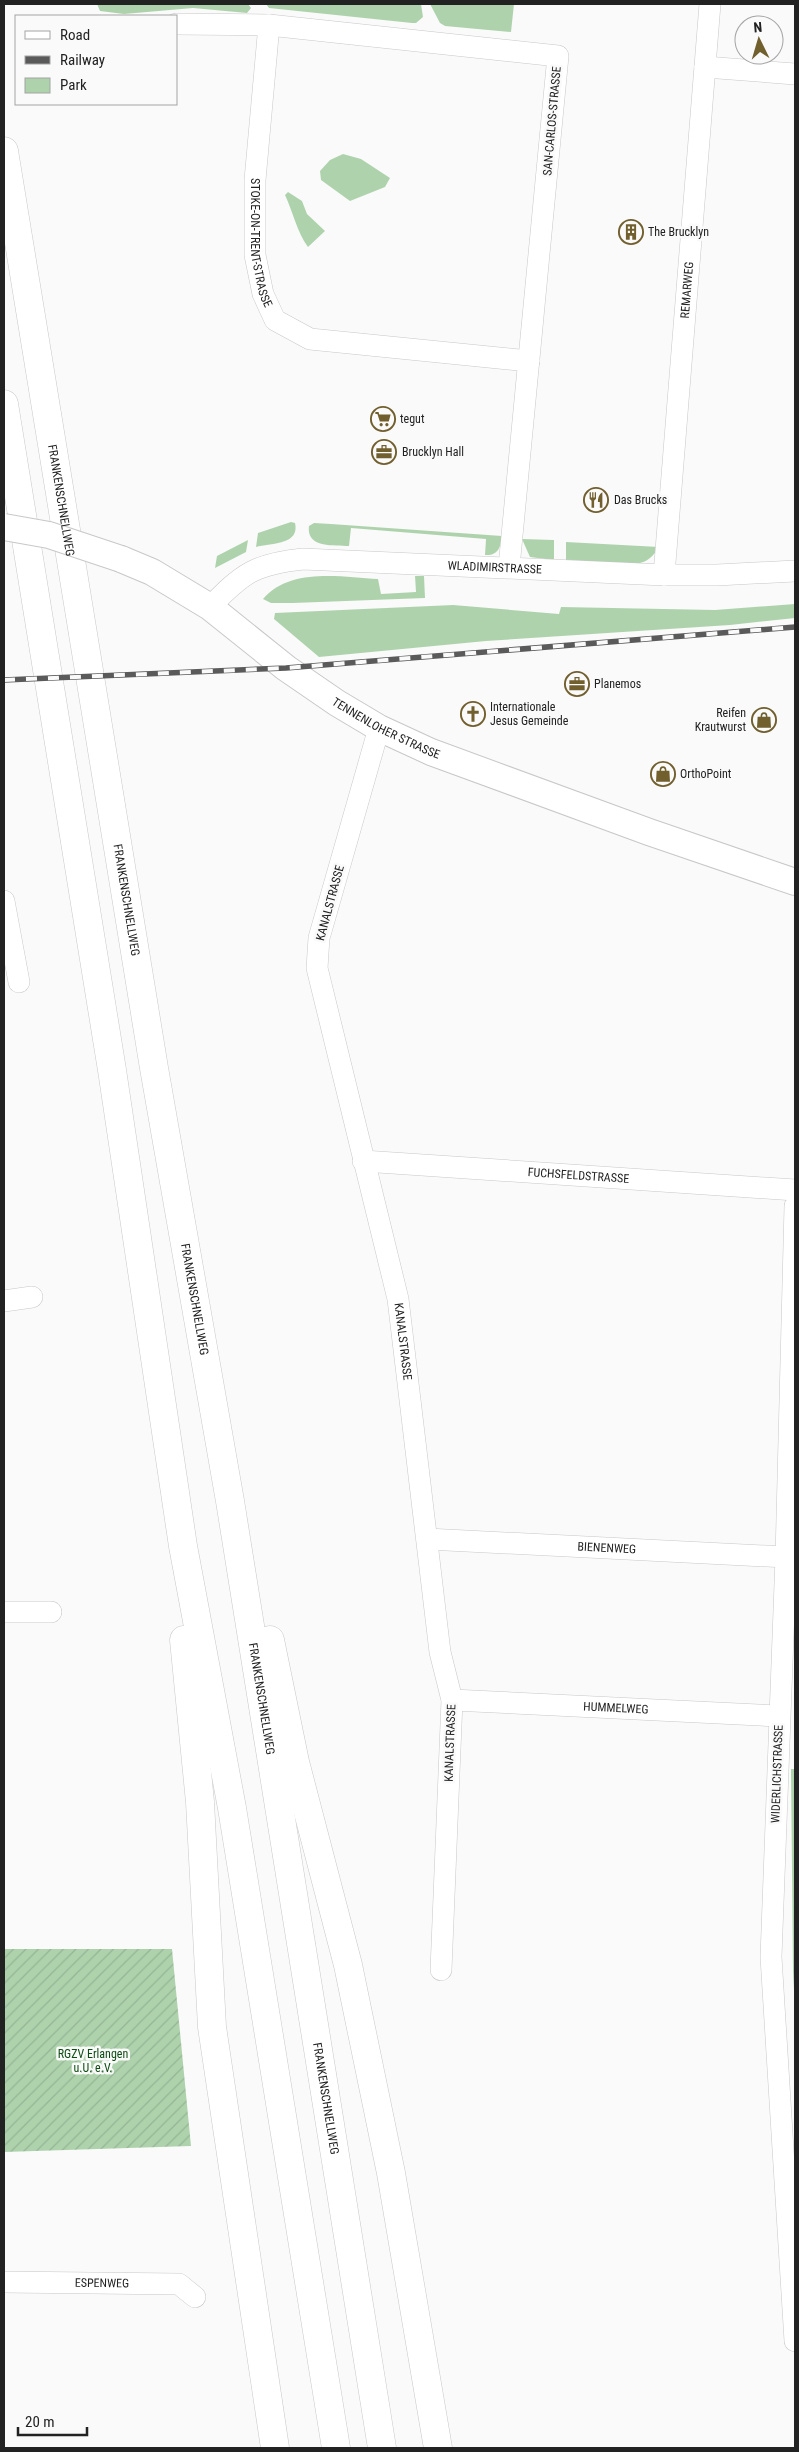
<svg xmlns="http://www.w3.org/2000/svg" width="799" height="2452" font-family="'Roboto Condensed',sans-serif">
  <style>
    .green { fill: #aed3ac }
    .garden { fill: url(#garden-furrows) }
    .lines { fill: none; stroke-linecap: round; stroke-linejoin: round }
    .minor-casing { stroke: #c8c8c9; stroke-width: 22 }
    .tertiary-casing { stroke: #c8c8c9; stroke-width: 28 }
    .motorway-casing { stroke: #c8c8c9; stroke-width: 29 }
    .minor { stroke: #fff; stroke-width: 21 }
    .tertiary { stroke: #fff; stroke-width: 26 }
    .motorway { stroke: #fff; stroke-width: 28 }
    .rail-casing { stroke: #5a5a5a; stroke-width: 5.5 }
    .rail { stroke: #fafafb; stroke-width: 4; stroke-dasharray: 11; stroke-linecap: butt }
    .tertiary-bridge-casing { stroke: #c8c8c9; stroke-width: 28; stroke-linecap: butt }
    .tertiary-bridge { stroke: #fff; stroke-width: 26 }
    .labels { text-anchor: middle; stroke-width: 5; stroke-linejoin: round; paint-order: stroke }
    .street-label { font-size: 12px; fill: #222; stroke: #fafafb }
    .poi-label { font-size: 12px; fill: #222; stroke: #fafafb; text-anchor: start }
    .park-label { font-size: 12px; fill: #0c4d11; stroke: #fafafb }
  </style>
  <defs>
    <pattern id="garden-furrows" width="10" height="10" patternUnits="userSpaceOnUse" patternTransform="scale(1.25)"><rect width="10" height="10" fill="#aed3ac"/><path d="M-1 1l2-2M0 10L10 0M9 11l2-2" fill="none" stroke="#95b594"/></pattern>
  </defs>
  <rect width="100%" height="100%" fill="#fafafb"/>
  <path class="green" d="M 97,4 L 248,4 L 251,8 L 247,13 L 193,8 L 124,14 L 100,11 Z
    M 266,4 L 421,4 L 423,17 L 416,23 L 412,23 L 269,8 Z
    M 430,4 L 514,4 L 511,32 L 445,26 L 440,23 Z
    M 343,154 L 361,159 L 390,178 L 385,187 L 350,201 L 321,180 L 320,171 L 330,160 Z
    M 288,192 L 302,201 L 307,214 L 325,231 L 308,247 C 297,232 293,212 285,195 Z
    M 291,522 L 295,523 C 300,545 272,543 256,547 L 258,533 Z
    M 314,523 L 331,524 L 502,536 C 501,547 498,556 485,555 L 486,539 L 351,528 L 349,546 C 333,545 306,548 309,526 Z
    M 522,539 L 554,540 L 554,560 L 530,557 Z
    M 248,540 L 246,552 L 215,568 L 217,556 Z
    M 566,542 L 659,547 C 653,557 647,562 636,564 L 566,561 Z
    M 415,576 L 424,576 L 425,598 L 293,603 L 271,603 L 263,599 C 290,567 342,577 378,579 L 381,594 L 416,592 Z
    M 795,604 L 795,618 L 730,625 L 486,641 L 319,657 L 274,619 L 275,613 L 453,605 L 559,614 L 561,607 L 715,610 Z
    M 791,1769 L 795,1769 L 795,2009 L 793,1972 Z"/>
  <path class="garden" d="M 4,1949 L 172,1949 L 191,2146 L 4,2152 Z"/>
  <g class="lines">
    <defs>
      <g id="minor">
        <path d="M 176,24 L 269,25 L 558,56 L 509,567"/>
        <path id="s1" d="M 269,25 L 255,180 L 255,255 L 263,294 L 275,320 L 310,339 L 529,361"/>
        <path d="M 705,67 L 795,74"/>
        <path id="s2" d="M 664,575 L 710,4"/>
        <path id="s3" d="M 210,607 C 243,573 255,564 303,559 L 664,575 L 717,575 L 795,571"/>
        <path id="s4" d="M 379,728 L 319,938 L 317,968 L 398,1299 L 440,1652 L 452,1700 L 441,1970"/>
        <path d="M 4,901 L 19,982"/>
        <path id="s5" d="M 363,1161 L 795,1190"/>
        <path d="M 795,1206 L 786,1557 L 771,1957 L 795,2341"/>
        <path d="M 4,1301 L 32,1297"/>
        <path id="s6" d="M 427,1539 L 786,1557"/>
        <path d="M 4,1612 L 51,1612"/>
        <path id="s7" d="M 452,1700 L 779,1716"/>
        <path id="s8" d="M 4,2282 L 179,2284 L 195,2297"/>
      </g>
      <g id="tertiary">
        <path id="s9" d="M 121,559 L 152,572 L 210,607 L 286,668 L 337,703 L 379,728 L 431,752 L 649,832 L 795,882"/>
      </g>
      <g id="motorway">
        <path id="s10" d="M 4,151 L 154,1068 L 230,1501 L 382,2448"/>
        <path d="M 4,404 L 112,1070 L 183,1546 L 232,1808 L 336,2448"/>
        <path d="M 184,1640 L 200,1802 L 212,2027 L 275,2448"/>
        <path d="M 270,1640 L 295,1762 L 348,1965 L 391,2173 L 438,2448"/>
      </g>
    </defs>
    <use href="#minor" class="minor-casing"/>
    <use href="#tertiary" class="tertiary-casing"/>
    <use href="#motorway" class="motorway-casing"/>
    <use href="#minor" class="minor"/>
    <use href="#tertiary" class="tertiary"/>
    <use href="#motorway" class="motorway"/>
    <defs>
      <path id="rail" d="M 4,680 L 286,668 L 795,627"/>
    </defs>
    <use href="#rail" class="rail-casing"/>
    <use href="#rail" class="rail"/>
    <defs>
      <path id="tertiary-bridge" d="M 4,527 L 49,535 L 121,559"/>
    </defs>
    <use href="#tertiary-bridge" class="tertiary-bridge-casing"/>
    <use href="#tertiary-bridge" class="tertiary-bridge"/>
  </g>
  <defs>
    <symbol id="building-ring" viewBox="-11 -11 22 22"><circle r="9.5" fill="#fafafb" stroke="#715f2d" stroke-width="1.5"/><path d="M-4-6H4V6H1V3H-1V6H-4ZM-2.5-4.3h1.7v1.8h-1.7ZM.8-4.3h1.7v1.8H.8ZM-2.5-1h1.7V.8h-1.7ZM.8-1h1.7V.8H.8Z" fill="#715f2d"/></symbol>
    <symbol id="supermarket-ring" viewBox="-11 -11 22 22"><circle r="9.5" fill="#fafafb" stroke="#715f2d" stroke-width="1.5"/><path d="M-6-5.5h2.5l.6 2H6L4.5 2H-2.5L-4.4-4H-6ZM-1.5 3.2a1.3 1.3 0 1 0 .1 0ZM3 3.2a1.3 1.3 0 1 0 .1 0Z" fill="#715f2d"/></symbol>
    <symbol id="office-ring" viewBox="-11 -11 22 22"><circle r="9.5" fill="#fafafb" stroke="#715f2d" stroke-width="1.5"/><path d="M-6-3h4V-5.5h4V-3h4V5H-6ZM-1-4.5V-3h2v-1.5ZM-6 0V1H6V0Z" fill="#715f2d"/></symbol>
    <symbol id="restaurant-ring" viewBox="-11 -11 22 22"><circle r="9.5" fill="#fafafb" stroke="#715f2d" stroke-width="1.5"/><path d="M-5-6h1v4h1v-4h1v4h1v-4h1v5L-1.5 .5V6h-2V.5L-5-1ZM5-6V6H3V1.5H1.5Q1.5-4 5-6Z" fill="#715f2d"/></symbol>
    <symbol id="church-ring" viewBox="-11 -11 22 22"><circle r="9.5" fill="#fafafb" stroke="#715f2d" stroke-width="1.5"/><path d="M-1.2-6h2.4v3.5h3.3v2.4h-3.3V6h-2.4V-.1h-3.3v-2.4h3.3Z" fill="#715f2d"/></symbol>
    <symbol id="shop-ring" viewBox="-11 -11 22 22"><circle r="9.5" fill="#fafafb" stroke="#715f2d" stroke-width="1.5"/><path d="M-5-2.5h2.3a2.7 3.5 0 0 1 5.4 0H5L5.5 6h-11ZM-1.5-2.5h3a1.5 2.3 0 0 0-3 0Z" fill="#715f2d"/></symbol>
  </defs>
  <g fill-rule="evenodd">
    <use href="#building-ring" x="617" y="218" width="28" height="28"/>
    <use href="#supermarket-ring" x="369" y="405" width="28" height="28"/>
    <use href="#office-ring" x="370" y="438" width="28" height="28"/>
    <use href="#restaurant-ring" x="582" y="486" width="28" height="28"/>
    <use href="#office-ring" x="563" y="670" width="28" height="28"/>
    <use href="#church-ring" x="459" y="700" width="28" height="28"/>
    <use href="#shop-ring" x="750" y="706" width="28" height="28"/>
    <use href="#shop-ring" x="649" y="760" width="28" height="28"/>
  </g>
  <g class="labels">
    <g class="street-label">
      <text transform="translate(552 121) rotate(-85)" y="4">SAN-CARLOS-STRASSE</text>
      <text dy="4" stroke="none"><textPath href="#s1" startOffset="219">STOKE-ON-TRENT-STRASSE</textPath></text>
      <text dy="4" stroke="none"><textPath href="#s2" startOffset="286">REMARWEG</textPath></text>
      <text dy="4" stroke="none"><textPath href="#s10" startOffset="354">FRANKENSCHNELLWEG</textPath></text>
      <text dy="4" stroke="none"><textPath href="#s3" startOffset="300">WLADIMIRSTRASSE</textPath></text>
      <text dy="4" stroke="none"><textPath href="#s9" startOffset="316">TENNENLOHER STRASSE</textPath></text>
      <text dy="4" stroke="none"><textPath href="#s10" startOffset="759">FRANKENSCHNELLWEG</textPath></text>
      <text transform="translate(330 903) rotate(-75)" y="4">KANALSTRASSE</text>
      <text dy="4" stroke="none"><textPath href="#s5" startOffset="216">FUCHSFELDSTRASSE</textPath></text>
      <text dy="4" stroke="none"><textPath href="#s10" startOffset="1164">FRANKENSCHNELLWEG</textPath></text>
      <text dy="4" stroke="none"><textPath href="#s4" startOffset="632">KANALSTRASSE</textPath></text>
      <text dy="4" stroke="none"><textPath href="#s6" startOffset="180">BIENENWEG</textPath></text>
      <text dy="4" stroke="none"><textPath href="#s10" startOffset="1569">FRANKENSCHNELLWEG</textPath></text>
      <text dy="4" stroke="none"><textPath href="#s7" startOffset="164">HUMMELWEG</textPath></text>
      <text transform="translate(450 1743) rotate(-88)" y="4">KANALSTRASSE</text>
      <text transform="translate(777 1774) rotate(-88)" y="4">WIDERLICHSTRASSE</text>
      <text dy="4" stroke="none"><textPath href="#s10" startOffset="1974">FRANKENSCHNELLWEG</textPath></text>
      <text dy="4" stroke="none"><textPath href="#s8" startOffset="98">ESPENWEG</textPath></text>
    </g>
    <g class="poi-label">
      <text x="648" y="236">The Brucklyn</text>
      <text x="400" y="423">tegut</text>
      <text x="402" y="456">Brucklyn Hall</text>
      <text x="614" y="504">Das Brucks</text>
      <text x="594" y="688">Planemos</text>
      <text x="490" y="711">Internationale<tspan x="490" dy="14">Jesus Gemeinde</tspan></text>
      <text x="746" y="717" text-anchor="end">Reifen<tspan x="746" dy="14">Krautwurst</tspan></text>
      <text x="680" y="778">OrthoPoint</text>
    </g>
    <g class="park-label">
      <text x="93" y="2058">RGZV Erlangen<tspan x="93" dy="14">u.U. e.V.</tspan></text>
    </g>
  </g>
  <rect width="799" height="2452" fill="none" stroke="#222222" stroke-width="10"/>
  <rect x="15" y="15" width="162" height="90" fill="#fafafb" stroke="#a4a4a4"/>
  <rect x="25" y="31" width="25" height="8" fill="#ffffff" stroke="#a4a4a4"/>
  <text x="60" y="40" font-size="15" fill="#222222">Road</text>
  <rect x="25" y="56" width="25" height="8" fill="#5a5a5a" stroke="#a4a4a4"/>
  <text x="60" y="65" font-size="15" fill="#222222">Railway</text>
  <rect x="25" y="78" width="25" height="15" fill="#aed3ac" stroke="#a4a4a4"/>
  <text x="60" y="90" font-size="15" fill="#222222">Park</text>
  <g transform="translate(759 40) rotate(355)"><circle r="24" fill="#fafafb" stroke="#a4a4a4"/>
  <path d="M0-4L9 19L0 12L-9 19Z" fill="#715f2d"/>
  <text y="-8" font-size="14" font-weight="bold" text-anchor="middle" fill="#222222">N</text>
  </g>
  <path d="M18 2427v8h69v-8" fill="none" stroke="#222222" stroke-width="2.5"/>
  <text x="25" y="2427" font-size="15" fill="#222222" stroke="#fafafb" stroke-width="4" paint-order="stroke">20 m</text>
</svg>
